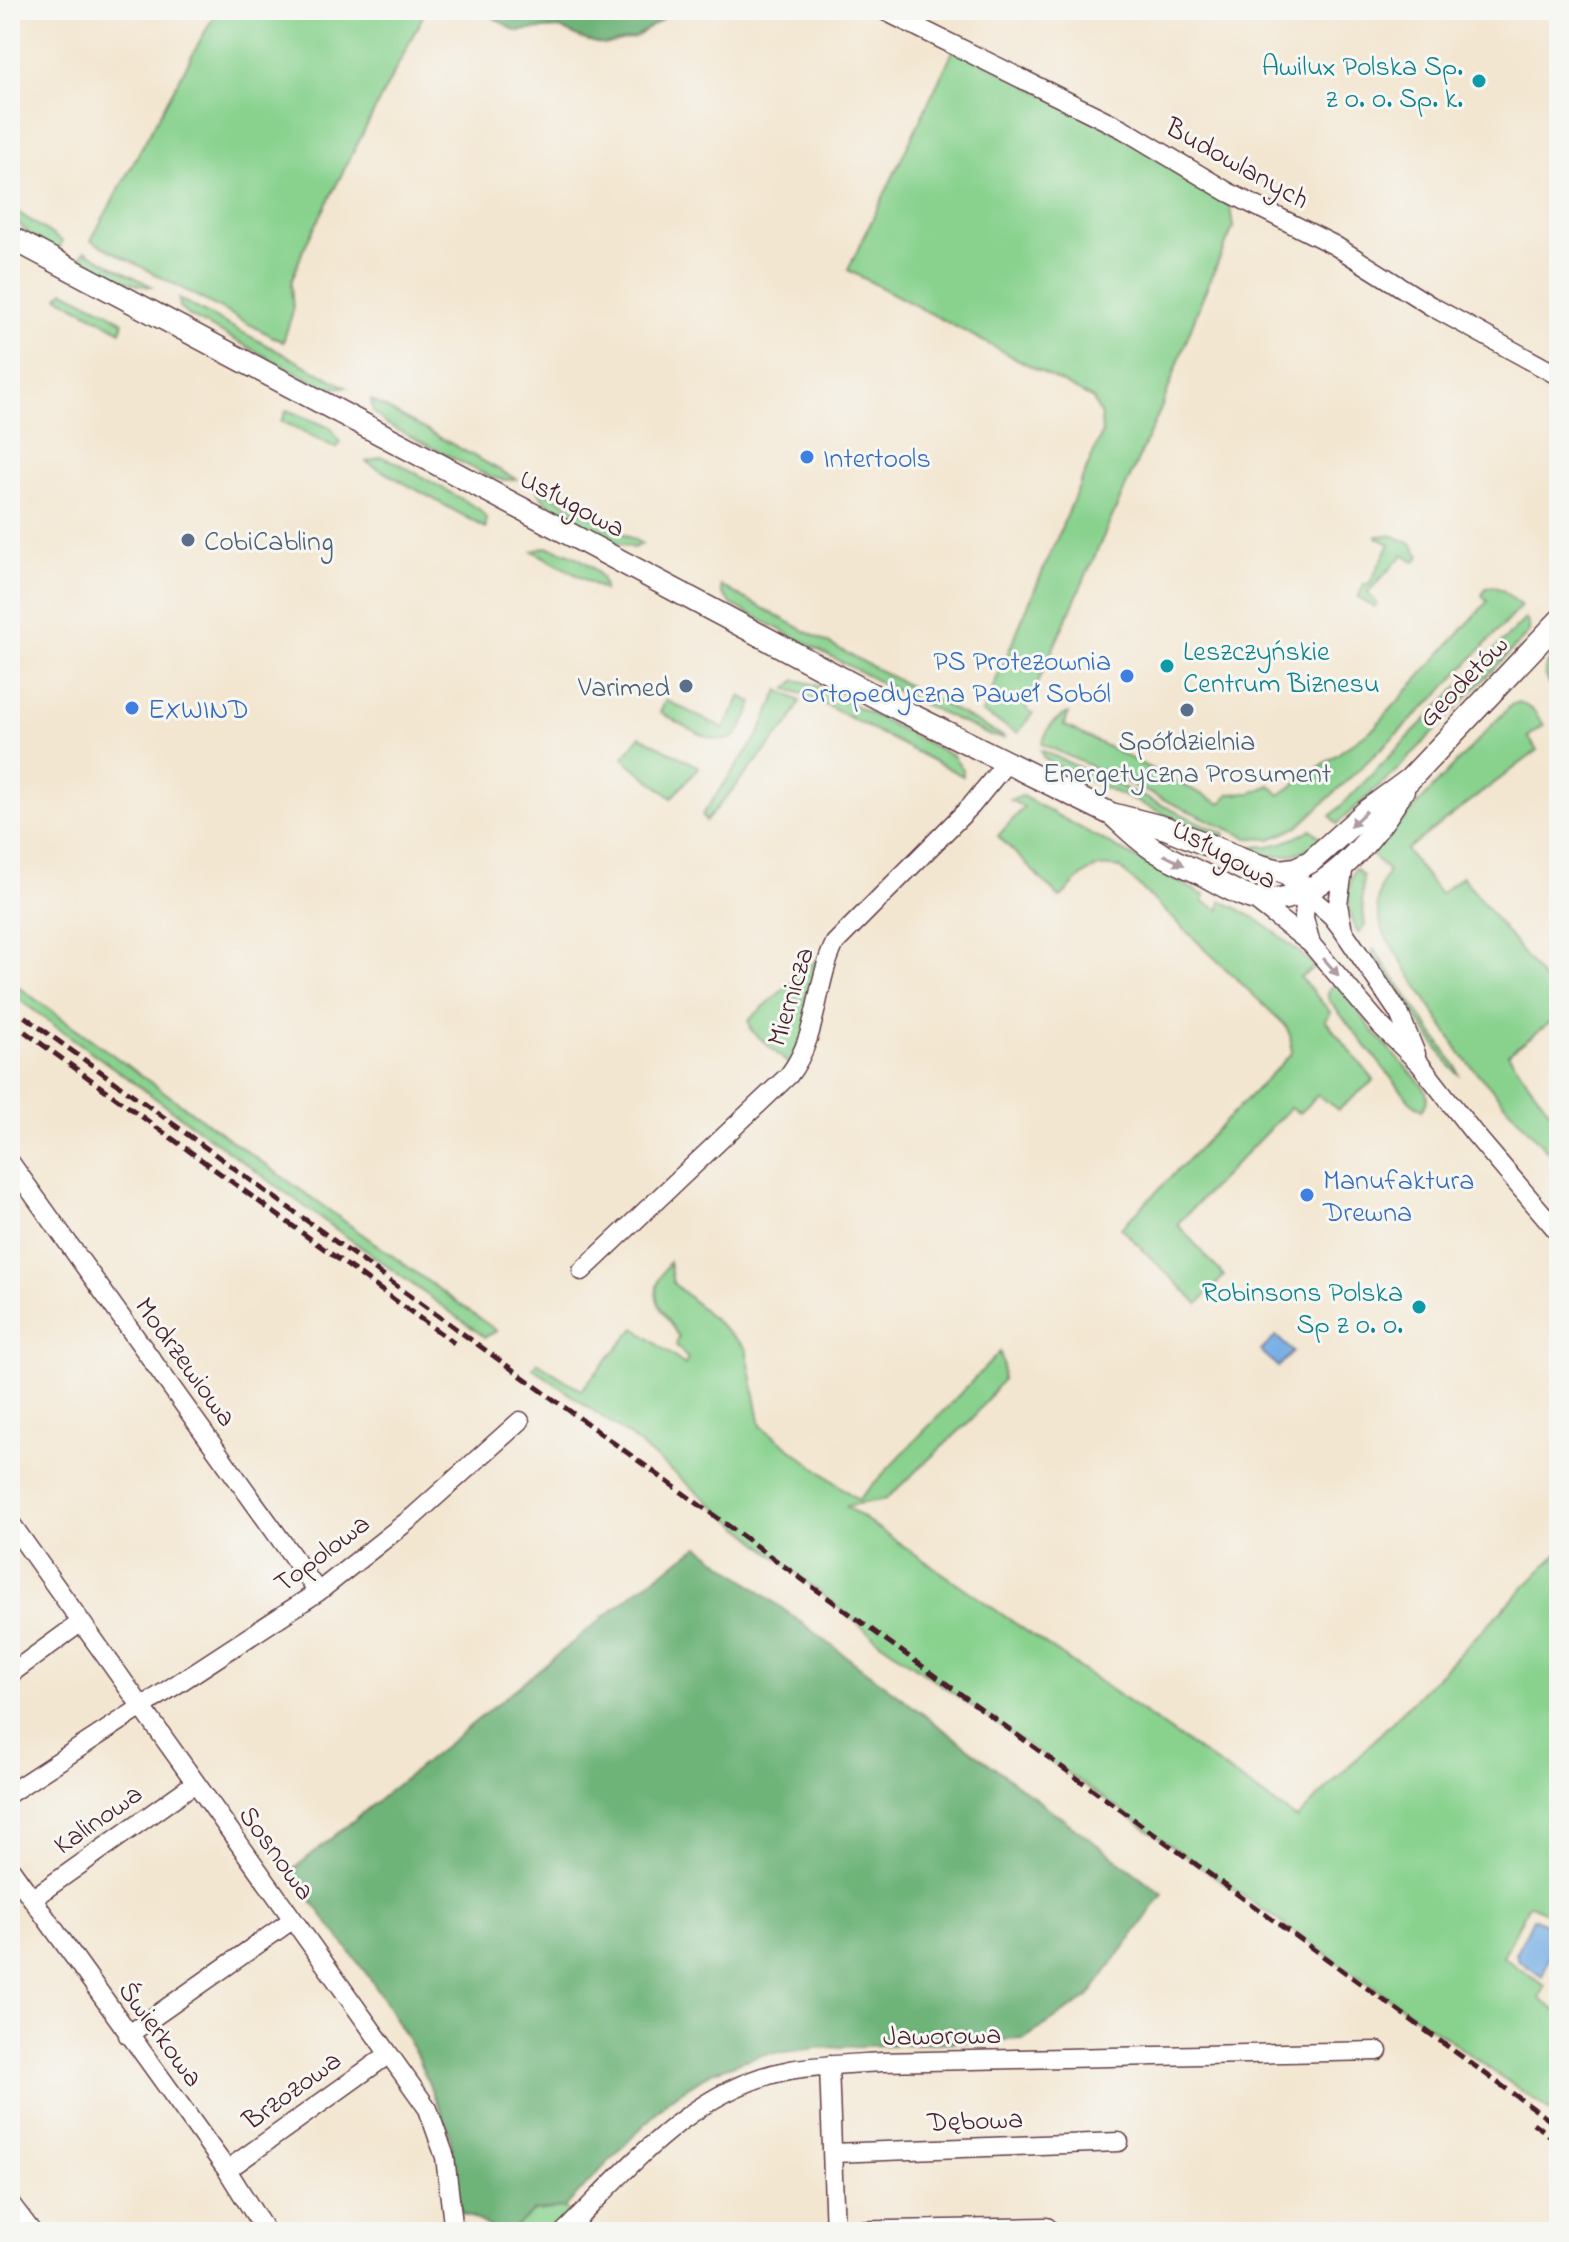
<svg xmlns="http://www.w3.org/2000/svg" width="1569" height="2242" font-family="'Indie Flower',sans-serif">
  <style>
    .green { fill: #88d28e; stroke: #69785c; stroke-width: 2 }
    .forest { fill: #6eb479; stroke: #5c6a52; stroke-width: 2 }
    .water { fill: #76aee5; stroke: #606688; stroke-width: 2 }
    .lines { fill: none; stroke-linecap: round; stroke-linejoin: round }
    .minor-casing { stroke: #633d44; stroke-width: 21 }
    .tertiary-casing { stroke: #633d44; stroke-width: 25 }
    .minor { stroke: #fff; stroke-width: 18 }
    .tertiary { stroke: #fff; stroke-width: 22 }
    .rail { stroke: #4a1f2b; stroke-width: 5; stroke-dasharray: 12 6; stroke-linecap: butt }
    .oneway { fill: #ae9aa0 }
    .culture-dot { fill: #0f9aa8; stroke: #f6f6f2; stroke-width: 3 }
    .shop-dot { fill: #3f7fe0; stroke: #f6f6f2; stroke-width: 3 }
    .service-dot { fill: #5c6f8a; stroke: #f6f6f2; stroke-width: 3 }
    .labels { text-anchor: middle; stroke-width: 6; stroke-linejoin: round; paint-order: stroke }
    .culture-label { font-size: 28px; fill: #0d838f; stroke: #f6f6f2; text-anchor: end }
    .street-label { font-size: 28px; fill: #4a1f2b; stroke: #f6f6f2 }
    .shop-label { font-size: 28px; fill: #366cbe; stroke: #f6f6f2; text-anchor: start }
    .service-label { font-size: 28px; fill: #4e5e75; stroke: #f6f6f2; text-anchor: start }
  </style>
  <rect width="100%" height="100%" fill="#f6f6f2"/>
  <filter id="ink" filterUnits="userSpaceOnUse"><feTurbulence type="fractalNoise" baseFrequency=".0125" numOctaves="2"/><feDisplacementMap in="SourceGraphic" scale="16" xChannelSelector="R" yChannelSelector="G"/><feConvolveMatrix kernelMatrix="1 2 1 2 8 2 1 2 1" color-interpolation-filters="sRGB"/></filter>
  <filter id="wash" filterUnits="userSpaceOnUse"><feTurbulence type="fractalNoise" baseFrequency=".006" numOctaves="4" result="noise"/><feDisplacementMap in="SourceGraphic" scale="32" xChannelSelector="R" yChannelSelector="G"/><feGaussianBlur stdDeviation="1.8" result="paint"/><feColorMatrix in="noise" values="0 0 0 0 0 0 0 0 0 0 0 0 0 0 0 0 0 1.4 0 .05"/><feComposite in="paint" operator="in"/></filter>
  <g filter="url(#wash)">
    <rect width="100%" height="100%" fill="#f3e6d0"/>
    <path class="green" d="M 217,10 L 426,10 L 303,250 L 291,283 L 293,311 L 283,342 L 91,240 Z
      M 955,47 L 1228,192 L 1233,228 L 1203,296 L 1162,406 L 1026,709 L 1033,713 L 1018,733 L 982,713 L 1102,433 L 1101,416 L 1093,399 L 848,270 Z
      M 10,207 L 62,241 L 59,252 L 31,235 L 10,216 Z
      M 85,251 L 153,287 C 126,286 103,270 80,258 Z
      M 64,291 L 106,311 L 123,322 L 121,331 L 58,297 Z
      M 179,299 L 346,387 L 325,388 L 188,315 L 180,307 Z
      M 371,400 L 516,479 L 504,480 L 490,477 L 386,424 L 373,412 Z
      M 287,410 L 331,428 L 341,443 L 336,448 L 281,421 Z
      M 381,457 L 396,462 L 479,509 L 486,518 L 486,528 L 366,462 Z
      M 536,487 L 642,544 L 634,548 C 603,540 549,516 536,487 Z
      M 1391,535 L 1412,544 L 1420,556 L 1415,562 L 1404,554 L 1367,593 L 1377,603 L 1374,607 L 1358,598 L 1364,584 L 1369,584 L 1390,544 L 1378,538 L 1377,536 Z
      M 546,547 C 567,551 604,565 604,590 L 533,551 Z
      M 721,586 L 1006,738 L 991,736 L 910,698 L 731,604 L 722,593 Z
      M 1493,586 L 1504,591 L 1521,606 L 1439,694 L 1298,827 L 1271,839 L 1248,838 L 1042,744 C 1048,727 1052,720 1069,713 L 1064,725 L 1221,804 L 1229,794 L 1251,793 L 1270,785 L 1280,795 L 1374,728 L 1488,601 L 1482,595 L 1486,588 Z
      M 1525,619 L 1529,624 L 1529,632 L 1398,769 L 1337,824 L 1331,816 Z
      M 1559,655 L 1559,700 C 1548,684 1535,665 1559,655 Z
      M 796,680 L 813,684 L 953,756 L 963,769 L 963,776 L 806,695 L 787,689 Z
      M 779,690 L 800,701 L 791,721 L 706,821 L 702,815 L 758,736 Z
      M 741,696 L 753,703 C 749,712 745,724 739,732 C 723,755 679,722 660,712 L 666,700 L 724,729 Z
      M 1519,702 L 1533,710 L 1544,725 L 1528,737 L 1538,750 L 1406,850 L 1440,894 L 1462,876 L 1559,1000 L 1559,1016 L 1508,1054 L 1559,1124 L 1559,1157 L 1548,1152 L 1462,1056 L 1386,937 C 1374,913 1375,894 1388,871 L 1371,854 L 1511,705 Z
      M 640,736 L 699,767 L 672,798 L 623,758 Z
      M 1041,750 L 1225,834 L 1223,840 L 1053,765 L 1043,757 Z
      M 1022,796 L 1205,896 L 1203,902 L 1220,910 L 1221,901 C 1258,916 1286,940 1315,967 L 1300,977 L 1331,1013 L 1325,1020 L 1374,1080 L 1338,1110 L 1318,1095 L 1299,1113 L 1290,1108 L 1177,1224 L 1224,1276 L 1198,1304 L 1121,1228 L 1292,1053 L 1290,1035 L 1285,1025 L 1120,868 C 1089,861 1081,878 1060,898 L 998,836 L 1024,807 L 1010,800 Z
      M 1311,829 L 1322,839 C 1298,860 1273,858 1244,853 L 1243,846 C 1269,849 1289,843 1311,829 Z
      M 1355,868 L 1363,876 L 1362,900 L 1365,926 L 1358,933 C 1347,911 1345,891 1355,868 Z
      M 835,943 L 794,1069 L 751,1030 L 749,1020 Z
      M 1374,949 L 1457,1068 L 1459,1074 L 1450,1066 L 1372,952 Z
      M 10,981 L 451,1298 L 497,1331 L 485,1337 L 10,993 Z
      M 1337,982 L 1373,1031 L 1423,1086 C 1428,1095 1429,1101 1422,1110 L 1410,1101 L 1328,999 L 1328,990 Z
      M 669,1262 L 673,1283 L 746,1348 L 761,1426 L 858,1500 L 1000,1352 L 1003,1364 L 1002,1380 L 972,1419 L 886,1499 L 846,1506 L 1297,1819 L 1559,1552 L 1559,1919 L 1529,1904 L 1503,1957 L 1545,1986 L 1540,1999 L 1559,2013 L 1559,2117 L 880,1642 L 629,1436 L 533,1368 L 537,1362 L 581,1390 L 635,1328 L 685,1365 L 688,1359 L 676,1345 L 679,1337 C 659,1306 645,1296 669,1262 Z
      M 564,2208 L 573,2216 L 555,2232 L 510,2232 L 533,2211 Z"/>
    <path class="forest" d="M 481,10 L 667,10 L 664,18 L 634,38 L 604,45 L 582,39 L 560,28 L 516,31 Z
      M 699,1546 L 1163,1894 L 1088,1997 L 1024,2039 L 817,2048 L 760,2055 L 712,2072 L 669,2099 L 564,2208 L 533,2211 L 510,2232 L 500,2232 L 461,2212 L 449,2131 L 416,2054 L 374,1984 L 290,1872 L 636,1591 Z"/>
    <path class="water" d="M 1276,1336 L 1293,1352 L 1278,1367 L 1261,1351 Z
      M 1533,1918 L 1559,1931 L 1542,1977 L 1519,1960 L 1516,1954 Z"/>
  </g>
  <g filter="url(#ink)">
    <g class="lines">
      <defs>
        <path id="minor" d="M 883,10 L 1123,129 L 1228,192 L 1334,245 L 1431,306 L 1559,376
          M 1280,871 L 1332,916 L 1342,929 L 1399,1013 L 1416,1054
          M 1306,885 L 1304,918 L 1311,944
          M 1252,898 L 1311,944 L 1380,1025 L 1420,1064 L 1473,1132 L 1559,1233
          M 1342,926 L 1338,904 L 1344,865
          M 10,1162 L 318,1592
          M 582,1271 L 789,1075 C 819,1036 814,986 835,943 L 971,806 L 1007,762
          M 10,1522 L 428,2109 L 445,2157 L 454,2232
          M 10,1674 L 80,1623
          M 10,1793 L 318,1592 L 414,1516 L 520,1421
          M 10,1868 L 227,2170 L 266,2232
          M 33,1898 L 195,1783
          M 128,2035 L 292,1920
          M 829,2065 L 835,2232
          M 833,2153 L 1119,2142
          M 227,2170 L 389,2054
          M 10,2203 L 32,2232
          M 835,2231 L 1047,2227
          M 564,2232 C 630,2167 693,2088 790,2070 C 820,2065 851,2064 882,2062 L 1378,2051"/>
        <path id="tertiary" d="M 10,237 L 899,709 L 1111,814 L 1166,828 L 1260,866 L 1280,871 L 1295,869 L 1310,862 L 1368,810 L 1409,780 L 1559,621
          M 1115,817 C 1127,828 1139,840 1153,849 C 1168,859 1186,866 1202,874 C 1217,882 1236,894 1252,898 C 1318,912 1374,838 1403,790"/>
      </defs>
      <use href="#minor" class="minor-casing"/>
      <use href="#tertiary" class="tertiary-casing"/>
      <use href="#minor" class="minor"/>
      <use href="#tertiary" class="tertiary"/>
      <path class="rail" d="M 10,1006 L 1559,2127
        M 10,1021 L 454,1343
        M 1533,2123 L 1559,2142"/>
    </g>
    <defs><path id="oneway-solid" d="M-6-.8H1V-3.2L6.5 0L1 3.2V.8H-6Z" transform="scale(2)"/></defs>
    <g class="oneway">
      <use href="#oneway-solid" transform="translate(1358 819) rotate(136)"/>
      <use href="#oneway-solid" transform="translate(1174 860) rotate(27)"/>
      <use href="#oneway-solid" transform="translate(1331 967) rotate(49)"/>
    </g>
  </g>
  <g class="culture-dot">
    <circle cx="1479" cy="81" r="8"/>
    <circle cx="1167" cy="666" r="8"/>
    <circle cx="1419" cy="1307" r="8"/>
  </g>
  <g class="shop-dot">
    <circle cx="807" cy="457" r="8"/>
    <circle cx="1127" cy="676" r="8"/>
    <circle cx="132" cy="708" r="8"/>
    <circle cx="1307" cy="1195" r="8"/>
  </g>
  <g class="service-dot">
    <circle cx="188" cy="540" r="8"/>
    <circle cx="686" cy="686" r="8"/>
    <circle cx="1187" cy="710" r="8"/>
  </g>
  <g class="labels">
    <g class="culture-label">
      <text x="1463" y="75">Awilux Polska Sp.<tspan x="1463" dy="32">z o. o. Sp. k.</tspan></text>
      <text x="1183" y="660" text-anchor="start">Leszczyńskie<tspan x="1183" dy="32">Centrum Biznesu</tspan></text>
      <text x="1403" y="1301">Robinsons Polska<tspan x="1403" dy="32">Sp z o. o.</tspan></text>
    </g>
    <g class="street-label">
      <text transform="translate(1238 162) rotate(29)" y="10">Budowlanych</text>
      <text transform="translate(573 502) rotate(28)" y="10">Usługowa</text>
      <text transform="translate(1462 680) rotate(-46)" y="10">Geodetów</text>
      <text transform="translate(1225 853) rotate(29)" y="10">Usługowa</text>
      <text transform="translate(789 996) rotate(-73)" y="10">Miernicza</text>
      <text transform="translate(187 1361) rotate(54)" y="10">Modrzewiowa</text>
      <text transform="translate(321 1552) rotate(-37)" y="10">Topolowa</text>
      <text transform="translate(97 1818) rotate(-35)" y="10">Kalinowa</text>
      <text transform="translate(278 1852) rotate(54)" y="10">Sosnowa</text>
      <text transform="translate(162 2033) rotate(54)" y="10">Świerkowa</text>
      <text transform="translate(942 2034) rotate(-1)" y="10">Jaworowa</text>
      <text transform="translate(291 2089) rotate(-36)" y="10">Brzozowa</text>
      <text transform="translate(975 2119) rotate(-2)" y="10">Dębowa</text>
    </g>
    <g class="shop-label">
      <text x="823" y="467">Intertools</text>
      <text x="1111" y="670" text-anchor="end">PS Protezownia<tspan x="1111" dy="32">Ortopedyczna Paweł Soból</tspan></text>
      <text x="148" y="718">EXWIND</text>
      <text x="1323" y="1189">Manufaktura<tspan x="1323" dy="32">Drewna</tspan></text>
    </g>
    <g class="service-label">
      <text x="204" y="550">CobiCabling</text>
      <text x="670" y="696" text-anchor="end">Varimed</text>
      <text x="1187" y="750" text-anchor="middle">Spółdzielnia<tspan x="1187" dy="32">Energetyczna Prosument</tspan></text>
    </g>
  </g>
  <rect width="1569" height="2242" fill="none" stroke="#f6f6f2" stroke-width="40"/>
</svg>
